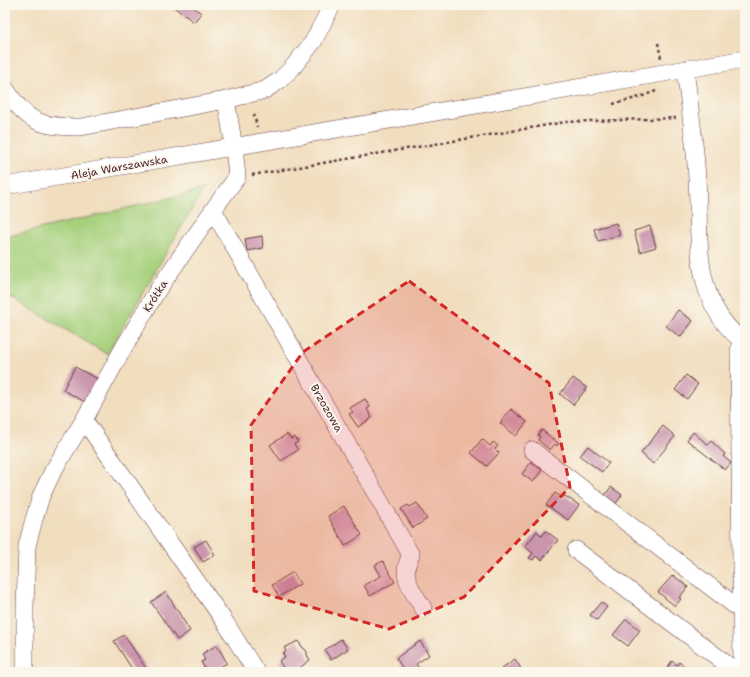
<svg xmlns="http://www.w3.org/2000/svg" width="750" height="677" font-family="'Shantell Sans',sans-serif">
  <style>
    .green { fill: #a5d07c; stroke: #787854 }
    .building { fill: #ca95ad }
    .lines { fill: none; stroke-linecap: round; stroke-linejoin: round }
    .minor-casing { stroke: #633c41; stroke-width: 18 }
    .path { stroke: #633c41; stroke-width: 2.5; stroke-dasharray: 3 3; stroke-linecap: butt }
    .minor { stroke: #fff; stroke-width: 17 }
    .marked { fill: #d62828; fill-opacity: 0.2; stroke: #d62828; stroke-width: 3; stroke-dasharray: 8 5; stroke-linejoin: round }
    .labels { text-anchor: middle; stroke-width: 4; stroke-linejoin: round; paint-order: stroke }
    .street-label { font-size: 11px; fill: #4a1f2b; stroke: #fbf7ec }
  </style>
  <rect width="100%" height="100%" fill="#fbf7ec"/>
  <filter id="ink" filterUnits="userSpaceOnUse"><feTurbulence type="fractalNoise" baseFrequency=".025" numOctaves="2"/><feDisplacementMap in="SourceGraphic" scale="8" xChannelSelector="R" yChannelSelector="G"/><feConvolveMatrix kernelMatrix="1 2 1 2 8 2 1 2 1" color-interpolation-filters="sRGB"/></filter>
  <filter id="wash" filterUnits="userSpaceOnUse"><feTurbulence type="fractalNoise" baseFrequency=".012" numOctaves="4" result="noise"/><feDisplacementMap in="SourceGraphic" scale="16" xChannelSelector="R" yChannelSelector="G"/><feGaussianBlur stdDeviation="0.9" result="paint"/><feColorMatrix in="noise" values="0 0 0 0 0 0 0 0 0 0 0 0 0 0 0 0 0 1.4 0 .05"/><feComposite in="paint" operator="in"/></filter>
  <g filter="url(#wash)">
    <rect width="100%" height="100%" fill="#f1debf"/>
    <path class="green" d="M 203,190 L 107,354 L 5,294 L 5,237 Z"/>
    <g id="blocks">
      <path class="building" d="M 171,5 L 190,5 L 201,13 L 194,22 Z
        M 616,223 L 620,235 L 598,241 L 594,229 Z
        M 650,226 L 656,247 L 640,252 L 634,231 Z
        M 262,236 L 263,248 L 247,251 L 245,239 Z
        M 678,310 L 693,321 L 680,337 L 666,326 Z
        M 75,367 L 98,379 L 85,402 L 63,390 Z
        M 686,375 L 698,384 L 687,399 L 675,390 Z
        M 573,378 L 587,388 L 573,405 L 560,394 Z
        M 365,399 L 370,407 L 367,409 L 372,418 L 358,427 L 349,414 L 353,412 L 350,408 Z
        M 511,409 L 527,422 L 516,436 L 500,423 Z
        M 663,426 L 675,436 L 653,464 L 641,453 Z
        M 542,430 L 559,444 L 557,446 L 555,444 L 550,450 L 538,440 L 540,437 L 538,435 Z
        M 693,432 L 708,445 L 711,441 L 725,454 L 723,456 L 731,463 L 725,470 L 687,440 Z
        M 287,434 L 291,439 L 295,437 L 298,442 L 294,444 L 298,450 L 281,461 L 270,445 Z
        M 482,439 L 490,446 L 493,442 L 498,446 L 495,449 L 499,453 L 487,466 L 471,453 Z
        M 588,446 L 609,463 L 602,472 L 580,456 Z
        M 531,462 L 542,470 L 533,482 L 522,474 Z
        M 611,487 L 622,495 L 614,506 L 603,498 Z
        M 555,493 L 563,498 L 565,496 L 579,505 L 568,520 L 546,505 Z
        M 417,503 L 427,519 L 413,528 L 401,509 L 408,505 L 410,507 Z
        M 344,506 L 362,535 L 345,546 L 328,516 Z
        M 537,531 L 542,536 L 546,531 L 558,540 L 542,560 L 536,556 L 533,560 L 529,558 L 533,553 L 525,547 Z
        M 206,540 L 215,555 L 203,562 L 194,547 Z
        M 383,561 L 395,582 L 370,596 L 364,585 L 381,576 L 375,565 Z
        M 293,572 L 300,584 L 279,597 L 272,585 Z
        M 673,575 L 688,587 L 679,598 L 681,599 L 675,606 L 658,592 Z
        M 166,592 L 190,631 L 177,640 L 151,602 Z
        M 601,602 L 607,607 L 597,620 L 590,615 Z
        M 626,619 L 640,630 L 628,646 L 613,635 Z
        M 124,635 L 148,671 L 146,672 L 134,672 L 114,641 Z
        M 341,639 L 348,649 L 331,660 L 325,650 Z
        M 298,641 L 303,648 L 305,649 L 307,652 L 307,655 L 310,660 L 294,672 L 293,669 L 289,672 L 286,672 L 279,661 L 285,657 L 283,654 L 286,651 L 284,648 Z
        M 420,641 L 429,655 L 416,664 L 420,669 L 414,672 L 405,672 L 396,658 Z
        M 217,645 L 227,663 L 211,672 L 207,672 L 201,662 L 205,660 L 202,654 Z
        M 515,659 L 523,672 L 502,672 L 504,671 L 502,668 Z
        M 672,661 L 677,665 L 679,662 L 690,671 L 689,672 L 664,672 Z"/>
    </g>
  </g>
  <g filter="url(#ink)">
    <use href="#blocks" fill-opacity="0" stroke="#633c41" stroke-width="1"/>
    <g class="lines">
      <defs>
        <path id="minor" d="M 685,70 C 690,106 695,142 697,179 C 701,240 690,301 745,343
          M 5,88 C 27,123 41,127 81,127 L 226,100 L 265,90 L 280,80 L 293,67 L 313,42 L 332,5
          M 5,186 L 745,59
          M 213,210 L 411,555 C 399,576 412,590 423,608
          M 741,341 L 739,352 L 742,672
          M 84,420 L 225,622 L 256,672
          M 532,450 L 742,611
          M 576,550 L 737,672
          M 25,672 L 25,607 L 27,546 L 33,523 L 41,496 L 53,471 L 84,420 L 124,347 L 157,291 L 213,210 L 237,177 L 234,147 L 226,100"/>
      </defs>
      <use href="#minor" class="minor-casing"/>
      <path class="path" d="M 658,43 L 661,58
        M 613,104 L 640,97 L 656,91
        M 254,114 L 257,127
        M 252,175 L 565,122 L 676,118"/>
      <use href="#minor" class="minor"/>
    </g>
  </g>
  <path class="marked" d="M 409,281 L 549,383 L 570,487 L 464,597 L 389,629 L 254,591 L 251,425 L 303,352 Z"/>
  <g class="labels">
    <g class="street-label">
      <text transform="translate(119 167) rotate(-10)" y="4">Aleja Warszawska</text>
      <text transform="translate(155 296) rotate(-58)" y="4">Krótka</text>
      <text transform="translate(327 408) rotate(60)" y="4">Brzozowa</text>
    </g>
  </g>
  <rect width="750" height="677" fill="none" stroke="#fbf7ec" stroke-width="20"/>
</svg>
